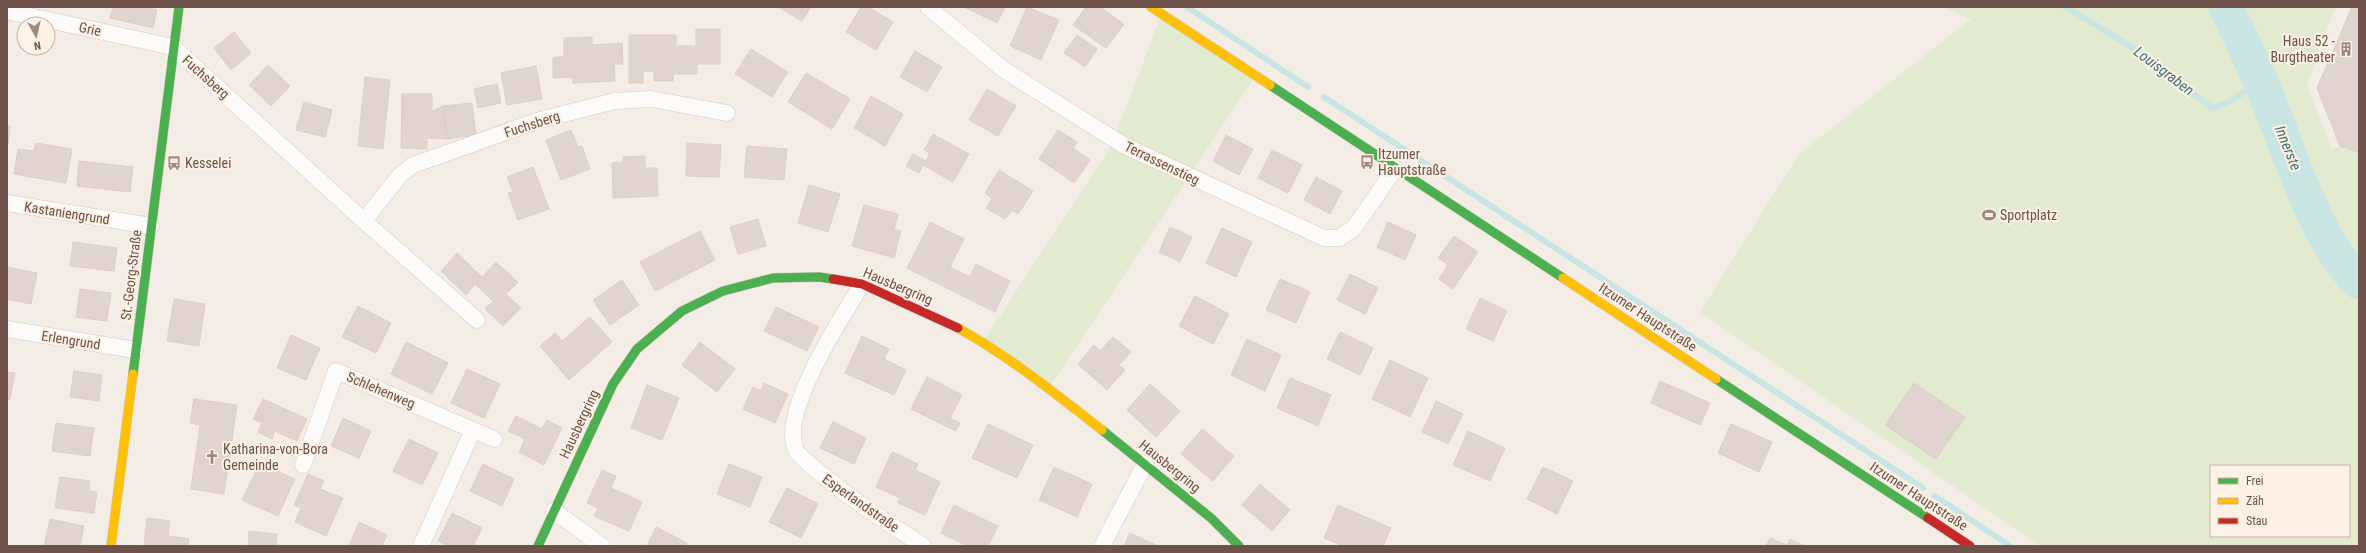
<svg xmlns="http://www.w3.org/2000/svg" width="2366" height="553" font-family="'Roboto Condensed',sans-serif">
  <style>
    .green { fill: #e2ead0; fill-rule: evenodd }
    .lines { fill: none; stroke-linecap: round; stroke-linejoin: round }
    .stream { stroke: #c9e5e3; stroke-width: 6 }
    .river { stroke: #c9e5e3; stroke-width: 35 }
    .building { fill: #e0d4ce; stroke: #dccfc8 }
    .street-casing { stroke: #d5cac4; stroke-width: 17 }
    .fast-casing { stroke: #d4c9c2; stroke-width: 10 }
    .slow-casing { stroke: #d4c9c2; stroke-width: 10 }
    .jam-casing { stroke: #d4c9c2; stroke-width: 10 }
    .street { stroke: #fdfcfb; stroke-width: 16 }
    .fast { stroke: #4caf50; stroke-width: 9 }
    .slow { stroke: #ffc107; stroke-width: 9 }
    .jam { stroke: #c62828; stroke-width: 9 }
    .labels { text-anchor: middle; stroke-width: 4; stroke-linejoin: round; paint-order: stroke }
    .street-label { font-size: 14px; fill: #6f5249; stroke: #fef1e5 }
    .poi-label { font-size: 14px; fill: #6f5249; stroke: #fef1e5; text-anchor: start }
    .water-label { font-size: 15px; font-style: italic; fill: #3e7275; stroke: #fef1e5 }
  </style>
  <rect width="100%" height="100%" fill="#f4ede5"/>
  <path class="green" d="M 1943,7 L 2336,7 L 2319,49 L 2307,86 L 2332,150 L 2340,146 L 2359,152 L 2359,546 L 2040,546 L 1700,312 L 1799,154 L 1971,19 ZM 2211,466 L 2349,466 L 2349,536 L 2211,536 Z
    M 1162,14 L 1256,75 L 1049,388 L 983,342 L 1111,146 Z"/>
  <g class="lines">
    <path class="stream" d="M 1187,7 L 1308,87
      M 2066,7 L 2127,44 L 2212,108 L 2229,102 L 2261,81
      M 1324,97 L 1923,488
      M 1935,496 L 2010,546"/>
    <path class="river" d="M 2226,7 C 2242,40 2258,73 2271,107 C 2292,159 2318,244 2359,282"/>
  </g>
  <path class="building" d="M 113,7 L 143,7 L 157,10 L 153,28 L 110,18 Z
    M 778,7 L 811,7 L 802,21 Z
    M 861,7 L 868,7 L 893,22 L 876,50 L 846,32 Z
    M 964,7 L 1005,7 L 997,23 Z
    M 1027,7 L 1059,20 L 1041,60 L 1010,46 Z
    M 1086,7 L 1100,7 L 1124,24 L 1106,48 L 1073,25 Z
    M 2352,7 L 2359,10 L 2359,152 L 2340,146 L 2317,88 Z
    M 696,29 L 720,29 L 720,64 L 697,64 L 697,74 L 673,74 L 673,81 L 654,81 L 654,71 L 643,71 L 643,83 L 629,83 L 629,35 L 676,35 L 676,46 L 696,46 Z
    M 234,32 L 251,53 L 231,70 L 214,48 Z
    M 1077,35 L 1097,49 L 1085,67 L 1064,53 Z
    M 592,37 L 592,45 L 622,43 L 623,64 L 614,64 L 615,81 L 573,83 L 573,77 L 553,78 L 553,58 L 564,56 L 564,38 Z
    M 751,49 L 788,72 L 772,97 L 735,74 Z
    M 915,51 L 942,67 L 927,92 L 900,77 Z
    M 268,65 L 290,86 L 271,106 L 249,85 Z
    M 536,66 L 542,99 L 507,105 L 501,73 Z
    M 806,73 L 850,99 L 832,129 L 788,102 Z
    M 365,77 L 390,80 L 383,149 L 358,146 Z
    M 497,84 L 501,103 L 478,108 L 474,89 Z
    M 987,89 L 1016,106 L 998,136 L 969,120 Z
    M 402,94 L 432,94 L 432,111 L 443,106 L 447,139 L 427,138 L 427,149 L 401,148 Z
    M 871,96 L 903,114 L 885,146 L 854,128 Z
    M 304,102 L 332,110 L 325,137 L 296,130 Z
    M 472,103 L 476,135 L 447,139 L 443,106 Z
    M 7,125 L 10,126 L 7,153 Z
    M 571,130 L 578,147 L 582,146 L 590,169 L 561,180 L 546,140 Z
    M 1058,130 L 1077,142 L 1073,148 L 1090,160 L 1074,183 L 1039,159 Z
    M 933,134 L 969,154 L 953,182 L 923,165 L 919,173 L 906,166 L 913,154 L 926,161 L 930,153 L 924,150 Z
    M 1226,135 L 1253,149 L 1239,175 L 1213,161 Z
    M 36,143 L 72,149 L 66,183 L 14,174 L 18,149 L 34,151 Z
    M 687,143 L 721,145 L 719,177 L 686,176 Z
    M 747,146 L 787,149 L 784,180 L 744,177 Z
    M 1272,150 L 1302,165 L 1288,193 L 1258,178 Z
    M 645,156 L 645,168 L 657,168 L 658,196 L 613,198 L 612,163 L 623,162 L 623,157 Z
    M 79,161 L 133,167 L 130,192 L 77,186 Z
    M 533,167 L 549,209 L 518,220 L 508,193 L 513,192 L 507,177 Z
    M 999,170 L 1033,191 L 1018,214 L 1012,210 L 1005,219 L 986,208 L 992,198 L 985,193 Z
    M 1316,177 L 1342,191 L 1330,214 L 1304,200 Z
    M 809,185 L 840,194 L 828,232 L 798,223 Z
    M 864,205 L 898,214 L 894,229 L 901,231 L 894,258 L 852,246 Z
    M 758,219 L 766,246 L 738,254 L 730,227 Z
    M 930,222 L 964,239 L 950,267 L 970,277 L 976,264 L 1010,281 L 995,312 L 907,268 Z
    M 1388,222 L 1416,235 L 1405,260 L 1377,247 Z
    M 1170,227 L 1192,237 L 1180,262 L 1159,252 Z
    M 1222,228 L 1252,242 L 1236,277 L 1206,263 Z
    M 700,231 L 715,260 L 655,291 L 640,262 Z
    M 1454,236 L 1478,252 L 1453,289 L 1439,279 L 1448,265 L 1438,258 Z
    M 73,242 L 117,248 L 114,271 L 70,266 Z
    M 457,253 L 482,277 L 496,262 L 518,282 L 506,294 L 521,308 L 503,326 L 485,309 L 493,301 L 475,284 L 466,295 L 441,271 Z
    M 7,267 L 37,273 L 31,304 L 7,299 Z
    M 1350,274 L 1378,288 L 1365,314 L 1337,300 Z
    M 1280,279 L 1310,292 L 1296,323 L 1266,310 Z
    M 622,280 L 639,305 L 610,325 L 593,300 Z
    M 80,289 L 111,293 L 107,321 L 76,317 Z
    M 1195,296 L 1229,314 L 1213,344 L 1179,326 Z
    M 1480,298 L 1507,311 L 1493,341 L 1466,329 Z
    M 174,299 L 205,304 L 199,346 L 167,341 Z
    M 358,306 L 391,323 L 376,353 L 342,337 Z
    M 776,307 L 819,327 L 807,351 L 764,331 Z
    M 590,317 L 612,342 L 569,380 L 540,346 L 555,333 L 562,341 Z
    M 1340,332 L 1373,348 L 1360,375 L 1327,359 Z
    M 291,335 L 320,348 L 306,380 L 277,368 Z
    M 862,336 L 889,349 L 884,359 L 906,370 L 894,395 L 845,373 Z
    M 1113,337 L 1131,352 L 1119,365 L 1125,370 L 1107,390 L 1078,364 L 1094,345 L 1100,351 Z
    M 1247,339 L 1281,355 L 1265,391 L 1231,375 Z
    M 406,342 L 448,363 L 432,394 L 391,374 Z
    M 700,342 L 735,369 L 717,392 L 682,365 Z
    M 1390,360 L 1428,378 L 1410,417 L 1372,399 Z
    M 467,369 L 500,384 L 484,418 L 451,403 Z
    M 74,371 L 102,375 L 99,401 L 70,397 Z
    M 7,372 L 15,373 L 10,399 L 7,399 Z
    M 927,377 L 962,395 L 950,418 L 960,423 L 956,431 L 911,409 Z
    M 1290,378 L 1331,395 L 1318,426 L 1277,408 Z
    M 1660,381 L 1710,403 L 1700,425 L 1651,403 Z
    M 764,383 L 788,394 L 775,423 L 743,409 L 753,387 L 761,391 Z
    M 1914,383 L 1965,417 L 1936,459 L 1885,425 Z
    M 1150,384 L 1180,411 L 1156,437 L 1127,410 Z
    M 647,385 L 679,398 L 662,440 L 631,428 Z
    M 194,399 L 237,405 L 224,494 L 191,489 L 200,425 L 190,423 Z
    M 263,399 L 307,419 L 297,441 L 275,431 L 272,439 L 258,432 L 262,423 L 253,419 Z
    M 1436,401 L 1463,414 L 1448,444 L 1422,432 Z
    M 516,416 L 542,429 L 547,420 L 562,428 L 544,465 L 519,452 L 525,439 L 508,431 Z
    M 343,418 L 371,431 L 359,458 L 331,446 Z
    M 833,422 L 866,438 L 854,464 L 820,448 Z
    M 56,423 L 94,428 L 90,456 L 52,451 Z
    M 988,424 L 1033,445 L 1017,478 L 972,458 Z
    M 1731,424 L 1772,442 L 1759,472 L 1718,453 Z
    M 1202,429 L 1234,456 L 1213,481 L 1181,454 Z
    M 1468,431 L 1505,448 L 1490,481 L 1453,465 Z
    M 409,439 L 438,453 L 422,485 L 393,471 Z
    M 892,452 L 918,464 L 915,470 L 940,482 L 925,515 L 898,503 L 900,498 L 876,487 Z
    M 260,463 L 295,479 L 278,516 L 242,500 Z
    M 483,464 L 514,479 L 502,506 L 470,491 Z
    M 729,464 L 762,477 L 750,507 L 717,494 Z
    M 1054,467 L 1092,484 L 1077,517 L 1039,500 Z
    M 1543,467 L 1573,481 L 1557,514 L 1527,499 Z
    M 602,470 L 616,476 L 611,488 L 642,502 L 629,531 L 594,516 L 598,508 L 587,503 Z
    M 308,474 L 324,481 L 320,489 L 343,498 L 326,536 L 295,522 L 301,508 L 294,505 Z
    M 60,477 L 90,481 L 89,491 L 97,492 L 94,513 L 55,508 Z
    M 1260,484 L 1290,510 L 1272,531 L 1242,505 Z
    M 787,488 L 818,504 L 801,538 L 769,522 Z
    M 954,505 L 998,526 L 988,546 L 968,546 L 941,533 Z
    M 1338,505 L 1391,528 L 1383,546 L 1343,546 L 1324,538 Z
    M 452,513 L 482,528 L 473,546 L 449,546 L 438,541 Z
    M 147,518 L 170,521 L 168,536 L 189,539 L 188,546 L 144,546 Z
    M 50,519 L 84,526 L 80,546 L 44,546 Z
    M 359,522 L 387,535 L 382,546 L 349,546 Z
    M 656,527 L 687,543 L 685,546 L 647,546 Z
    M 249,531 L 277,534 L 276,545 L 285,546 L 248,546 Z
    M 1130,533 L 1158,546 L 1124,546 Z
    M 1770,538 L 1787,545 L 1790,539 L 1803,545 L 1802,546 L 1766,546 Z"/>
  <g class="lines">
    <defs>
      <path id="street" d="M 928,7 L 1004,70 L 1123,145 L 1324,238 L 1339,238 L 1354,228 L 1395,169
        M 7,11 L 173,47 L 364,221 L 400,175 L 413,165 L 540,120 L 615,101 L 651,99 L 727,113
        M 7,203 L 151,226
        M 364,221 L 477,320
        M 862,284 C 843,316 776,416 797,452 C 800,457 808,462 812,466 C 846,497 886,521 923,546
        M 7,329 L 135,350
        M 473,430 L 494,439
        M 303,465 L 336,371 L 473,430 L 421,546
        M 554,511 L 602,546
        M 1102,546 L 1145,464"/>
      <path id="fast" d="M 1270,85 L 1563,278
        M 133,374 L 179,7
        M 1716,379 L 1928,518
        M 1102,430 L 1211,518 L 1239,546
        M 538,546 L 613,384 L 637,349 L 682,311 L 723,291 L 773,278 L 819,277 L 833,279"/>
      <path id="slow" d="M 1151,7 L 1270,85
        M 1563,278 L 1716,379
        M 958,328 C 1010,357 1056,394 1102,430
        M 111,546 L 133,374"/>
      <path id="jam" d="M 833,279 L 862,284 L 958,328
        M 1928,518 L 1970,546"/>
    </defs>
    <use href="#street" class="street-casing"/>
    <use href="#fast" class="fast-casing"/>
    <use href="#slow" class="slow-casing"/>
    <use href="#jam" class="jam-casing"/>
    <use href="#street" class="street"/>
    <use href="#fast" class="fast"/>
    <use href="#slow" class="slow"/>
    <use href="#jam" class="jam"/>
  </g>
  <defs>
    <symbol id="building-bare" viewBox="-9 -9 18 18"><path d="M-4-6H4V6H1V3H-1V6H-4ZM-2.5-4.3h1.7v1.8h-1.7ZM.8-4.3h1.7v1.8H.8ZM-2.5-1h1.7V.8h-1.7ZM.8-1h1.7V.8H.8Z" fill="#9e8880" stroke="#fef1e5" stroke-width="2.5" paint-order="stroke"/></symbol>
    <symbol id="bus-bare" viewBox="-9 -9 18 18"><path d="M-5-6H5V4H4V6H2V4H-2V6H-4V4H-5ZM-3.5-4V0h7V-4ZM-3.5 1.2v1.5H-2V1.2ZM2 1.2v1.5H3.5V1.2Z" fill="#9e8880" stroke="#fef1e5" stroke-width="2.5" paint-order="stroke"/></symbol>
    <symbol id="stadium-bare" viewBox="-9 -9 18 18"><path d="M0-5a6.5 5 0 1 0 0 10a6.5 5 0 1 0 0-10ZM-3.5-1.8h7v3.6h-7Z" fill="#9e8880" stroke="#fef1e5" stroke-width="2.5" paint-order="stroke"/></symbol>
    <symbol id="church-bare" viewBox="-9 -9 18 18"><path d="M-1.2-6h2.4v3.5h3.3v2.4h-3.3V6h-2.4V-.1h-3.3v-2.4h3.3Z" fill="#9e8880" stroke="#fef1e5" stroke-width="2.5" paint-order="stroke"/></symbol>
  </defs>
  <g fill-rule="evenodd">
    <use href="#building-bare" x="2336" y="39" width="20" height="20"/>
    <use href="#bus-bare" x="1357" y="152" width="20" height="20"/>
    <use href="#bus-bare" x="164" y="153" width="20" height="20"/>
    <use href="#stadium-bare" x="1979" y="205" width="20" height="20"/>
    <use href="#church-bare" x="202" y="447" width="20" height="20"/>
  </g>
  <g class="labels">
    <g class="street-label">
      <text transform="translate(90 29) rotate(12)" y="5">Grie</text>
      <text transform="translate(206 77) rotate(42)" y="5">Fuchsberg</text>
      <text transform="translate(532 124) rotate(-18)" y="5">Fuchsberg</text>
      <text transform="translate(1162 163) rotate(26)" y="5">Terrassenstieg</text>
      <text transform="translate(67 213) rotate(9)" y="5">Kastaniengrund</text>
      <text transform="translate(131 275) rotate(-83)" y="5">St.-Georg-Straße</text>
      <text transform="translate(898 286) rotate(23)" y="5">Hausbergring</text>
      <text transform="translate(1648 317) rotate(33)" y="5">Itzumer Hauptstraße</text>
      <text transform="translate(71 340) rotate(9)" y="5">Erlengrund</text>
      <text transform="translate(381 390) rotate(23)" y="5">Schlehenweg</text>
      <text transform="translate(579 424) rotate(-65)" y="5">Hausbergring</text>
      <text transform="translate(1170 466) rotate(39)" y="5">Hausbergring</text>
      <text transform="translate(1919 496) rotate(33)" y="5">Itzumer Hauptstraße</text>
      <text transform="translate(861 503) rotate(35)" y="5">Esperlandstraße</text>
    </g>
    <g class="poi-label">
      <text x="2335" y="46" text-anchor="end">Haus 52 -<tspan x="2335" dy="16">Burgtheater</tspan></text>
      <text x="1378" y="159">Itzumer<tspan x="1378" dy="16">Hauptstraße</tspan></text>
      <text x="185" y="168">Kesselei</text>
      <text x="2000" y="220">Sportplatz</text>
      <text x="223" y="454">Katharina-von-Bora<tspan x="223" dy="16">Gemeinde</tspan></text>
    </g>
    <g class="water-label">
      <text transform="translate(2164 71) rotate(37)" y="5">Louisgraben</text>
      <text transform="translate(2288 148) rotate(68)" y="5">Innerste</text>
    </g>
  </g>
  <rect width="2366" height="553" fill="none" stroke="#6f5249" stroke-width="16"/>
  <rect x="2210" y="465" width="140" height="72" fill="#fef1e5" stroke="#c5b1a7"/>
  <rect x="2218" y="478" width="20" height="6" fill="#4caf50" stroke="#c5b1a7"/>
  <text x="2246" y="485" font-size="12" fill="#6f5249">Frei</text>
  <rect x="2218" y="498" width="20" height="6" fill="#ffc107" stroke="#c5b1a7"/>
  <text x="2246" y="505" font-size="12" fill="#6f5249">Zäh</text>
  <rect x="2218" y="518" width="20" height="6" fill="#c62828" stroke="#c5b1a7"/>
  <text x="2246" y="525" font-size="12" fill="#6f5249">Stau</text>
  <g transform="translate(36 36) rotate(172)"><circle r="19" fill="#fef1e5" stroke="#c5b1a7"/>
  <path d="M0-3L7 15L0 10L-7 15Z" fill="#9e8880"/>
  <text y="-6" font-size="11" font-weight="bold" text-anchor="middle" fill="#6f5249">N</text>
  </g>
</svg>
